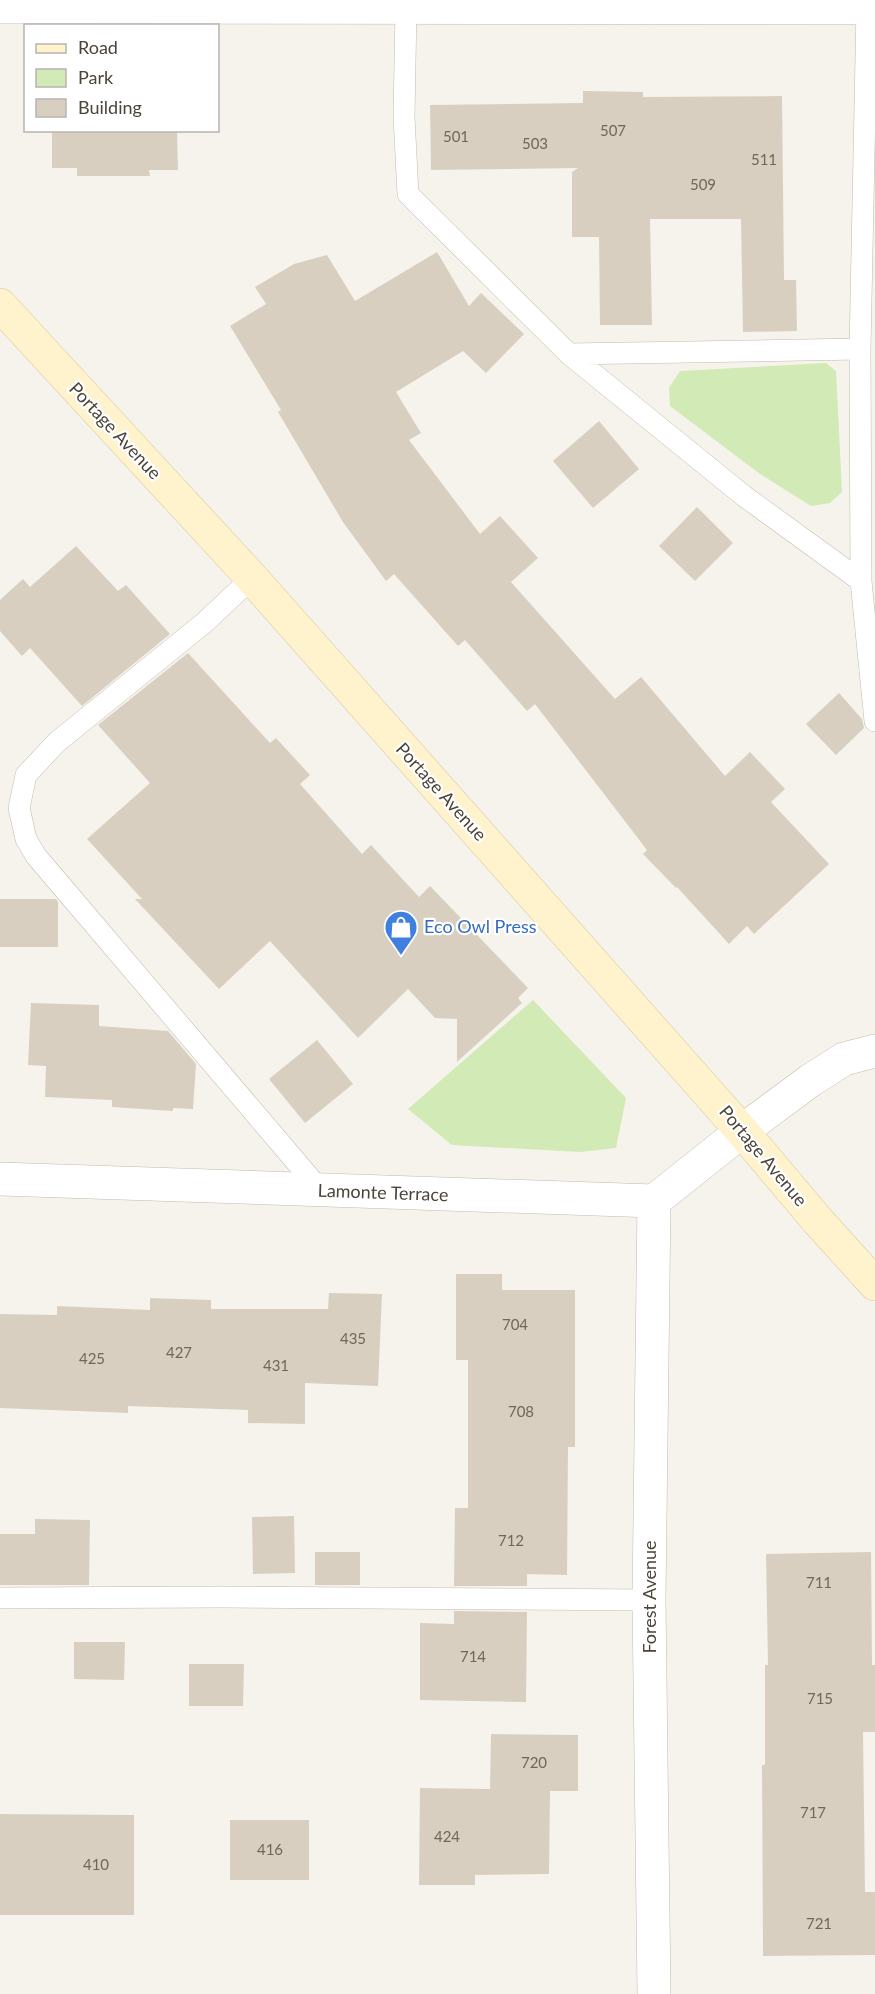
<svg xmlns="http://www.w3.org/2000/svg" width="875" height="1994" font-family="Lato,sans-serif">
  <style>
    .green { fill: #d2eab5 }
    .building { fill: #d8cfc1 }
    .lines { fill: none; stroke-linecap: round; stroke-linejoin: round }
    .lane-casing { stroke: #c2bbae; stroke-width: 22 }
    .street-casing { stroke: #c2bbae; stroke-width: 34 }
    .secondary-casing { stroke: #d6c79b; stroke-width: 34 }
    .lane { stroke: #fff; stroke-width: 21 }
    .street { stroke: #fff; stroke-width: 33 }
    .secondary { stroke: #fff3cd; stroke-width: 33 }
    .labels { text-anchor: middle; stroke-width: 4.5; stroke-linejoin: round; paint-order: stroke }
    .number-label { font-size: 15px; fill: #6e675b }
    .street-label { font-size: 18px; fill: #4b4439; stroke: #fff }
    .shop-label { font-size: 18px; fill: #366cbe; stroke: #fff; text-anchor: start }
  </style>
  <rect width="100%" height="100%" fill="#f6f3ec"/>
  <path class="green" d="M 826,363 L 836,371 L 842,492 L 830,503 L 811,506 L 760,474 L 670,406 L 669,388 L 680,371 Z
    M 533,1000 L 626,1098 L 616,1148 L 580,1152 L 452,1145 L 408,1109 Z"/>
  <path class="building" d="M 583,91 L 643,92 L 643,97 L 782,96 L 784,280 L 796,280 L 797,331 L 743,332 L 741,219 L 650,219 L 652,325 L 600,325 L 599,237 L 572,237 L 572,172 L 578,168 L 431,170 L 430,105 L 583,103 Z
    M 52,130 L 177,130 L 178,170 L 149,170 L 150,176 L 77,176 L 77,168 L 52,168 Z
    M 437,252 L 469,306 L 481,293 L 524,334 L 486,373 L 463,351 L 396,392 L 421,433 L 409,440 L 480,534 L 500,516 L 538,558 L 511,582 L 615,699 L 641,677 L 725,776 L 750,752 L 785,789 L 771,802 L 829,864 L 754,934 L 747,926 L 729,944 L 677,887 L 676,888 L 643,854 L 647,850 L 535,704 L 527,711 L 465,640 L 458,646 L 394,574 L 386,581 L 343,522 L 278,412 L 281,410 L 230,326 L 266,304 L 255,287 L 294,264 L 327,255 L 355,301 Z
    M 599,421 L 639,469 L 593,508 L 553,461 Z
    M 697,507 L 733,543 L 695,581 L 659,546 Z
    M 76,546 L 118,591 L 126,585 L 170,634 L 82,706 L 30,648 L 22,656 L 0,631 L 0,600 L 23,579 L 30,587 Z
    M 188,653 L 270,743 L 276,738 L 310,775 L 300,784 L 362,854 L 371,845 L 419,897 L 430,886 L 528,988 L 518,998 L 522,1003 L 457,1062 L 457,1019 L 435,1018 L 408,989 L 358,1038 L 270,941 L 219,989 L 135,899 L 142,899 L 87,839 L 150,783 L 98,725 Z
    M 839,693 L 862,719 L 864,728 L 836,755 L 806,724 Z
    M 0,899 L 56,899 L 58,902 L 58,947 L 0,947 Z
    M 31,1003 L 99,1005 L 99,1026 L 168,1031 L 196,1064 L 193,1109 L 173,1108 L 173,1111 L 112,1107 L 112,1100 L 45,1097 L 46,1066 L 28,1065 Z
    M 317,1040 L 353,1084 L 305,1123 L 269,1079 Z
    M 456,1274 L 502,1274 L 502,1290 L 575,1290 L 575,1447 L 568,1447 L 567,1575 L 527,1574 L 527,1586 L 454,1586 L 455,1508 L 468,1508 L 468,1360 L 456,1360 Z
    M 329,1293 L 382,1294 L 378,1386 L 305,1383 L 305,1424 L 248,1423 L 248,1410 L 128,1406 L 128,1413 L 0,1408 L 0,1314 L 57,1315 L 57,1306 L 150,1310 L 150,1298 L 211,1300 L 211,1309 L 328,1309 Z
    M 294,1516 L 295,1573 L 253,1574 L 252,1517 Z
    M 35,1519 L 90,1520 L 89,1585 L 0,1585 L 0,1534 L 35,1534 Z
    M 315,1552 L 360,1552 L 360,1585 L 315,1585 Z
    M 871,1552 L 872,1665 L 875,1665 L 875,1732 L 863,1732 L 865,1892 L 875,1892 L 875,1955 L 763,1956 L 762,1765 L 765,1765 L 765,1665 L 768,1665 L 766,1554 Z
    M 454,1611 L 527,1612 L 526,1702 L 420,1700 L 420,1623 L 454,1624 Z
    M 74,1642 L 125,1642 L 124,1680 L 74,1679 Z
    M 189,1664 L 244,1664 L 243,1706 L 189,1706 Z
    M 491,1734 L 578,1735 L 578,1791 L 550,1791 L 549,1874 L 475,1875 L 475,1885 L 419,1885 L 420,1788 L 490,1789 Z
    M 0,1814 L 134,1815 L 134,1915 L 0,1915 Z
    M 230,1820 L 309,1820 L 309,1880 L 230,1880 Z"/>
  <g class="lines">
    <defs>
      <path id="lane" d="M 867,8 L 860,349 L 861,581 L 875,721
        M 406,9 L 404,117 L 408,194 L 569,354 L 744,496 L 861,581
        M 569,354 L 860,349
        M 252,578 L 204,623 L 57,742 L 26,775 L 19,808 L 26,839 L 36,856 L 321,1191
        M 0,1598 L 222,1597 L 649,1600"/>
      <path id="street" d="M 0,7 L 875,8
        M 0,1179 L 654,1201 L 742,1131 L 811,1080 L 844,1059 L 875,1051
        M 654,1994 L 649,1600 L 654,1201"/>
      <path id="secondary" d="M 0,305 L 252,578 L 742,1131 L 818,1221 L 875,1284"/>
    </defs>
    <use href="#lane" class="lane-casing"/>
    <use href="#street" class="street-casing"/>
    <use href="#secondary" class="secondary-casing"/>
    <use href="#lane" class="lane"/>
    <use href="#street" class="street"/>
    <use href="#secondary" class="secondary"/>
  </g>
  <defs>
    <symbol id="shop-pin" viewBox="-11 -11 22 30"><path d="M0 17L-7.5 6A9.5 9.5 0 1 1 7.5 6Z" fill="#3f7fe0" stroke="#fff"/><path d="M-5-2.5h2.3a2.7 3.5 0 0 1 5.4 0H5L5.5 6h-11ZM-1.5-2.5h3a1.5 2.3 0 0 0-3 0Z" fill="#fff"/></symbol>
  </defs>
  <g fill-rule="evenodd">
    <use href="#shop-pin" x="382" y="908" width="38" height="52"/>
  </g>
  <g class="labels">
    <g class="number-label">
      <text x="613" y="136">507</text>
      <text x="456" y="142">501</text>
      <text x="535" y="149">503</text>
      <text x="764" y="165">511</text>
      <text x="703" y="190">509</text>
      <text x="515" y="1330">704</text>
      <text x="353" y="1344">435</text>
      <text x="179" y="1358">427</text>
      <text x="92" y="1364">425</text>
      <text x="276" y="1371">431</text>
      <text x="521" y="1417">708</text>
      <text x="511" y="1546">712</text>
      <text x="819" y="1588">711</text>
      <text x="473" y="1662">714</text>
      <text x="820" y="1704">715</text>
      <text x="534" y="1768">720</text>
      <text x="813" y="1818">717</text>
      <text x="447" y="1842">424</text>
      <text x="270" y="1855">416</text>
      <text x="96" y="1870">410</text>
      <text x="819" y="1929">721</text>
    </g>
    <g class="street-label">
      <text transform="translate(115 431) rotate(47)" y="6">Portage Avenue</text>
      <text transform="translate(441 792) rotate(48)" y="6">Portage Avenue</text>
      <text transform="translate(763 1156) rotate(50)" y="6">Portage Avenue</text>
      <text transform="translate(383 1193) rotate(2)" y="6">Lamonte Terrace</text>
      <text transform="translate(650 1597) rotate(-90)" y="6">Forest Avenue</text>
    </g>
    <g class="shop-label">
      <text x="424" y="933">Eco Owl Press</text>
    </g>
  </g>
  <rect x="24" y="24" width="195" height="108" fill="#ffffff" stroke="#b7b4b0" stroke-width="1.5"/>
  <rect x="36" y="44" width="30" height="9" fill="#fff3cd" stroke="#b7b4b0" stroke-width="1.5"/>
  <text x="78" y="54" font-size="18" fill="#4b4439">Road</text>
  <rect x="36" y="69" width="30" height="18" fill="#d2eab5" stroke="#b7b4b0" stroke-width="1.5"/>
  <text x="78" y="84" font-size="18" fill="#4b4439">Park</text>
  <rect x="36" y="99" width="30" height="18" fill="#d8cfc1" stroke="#b7b4b0" stroke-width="1.5"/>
  <text x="78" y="114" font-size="18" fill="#4b4439">Building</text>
</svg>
